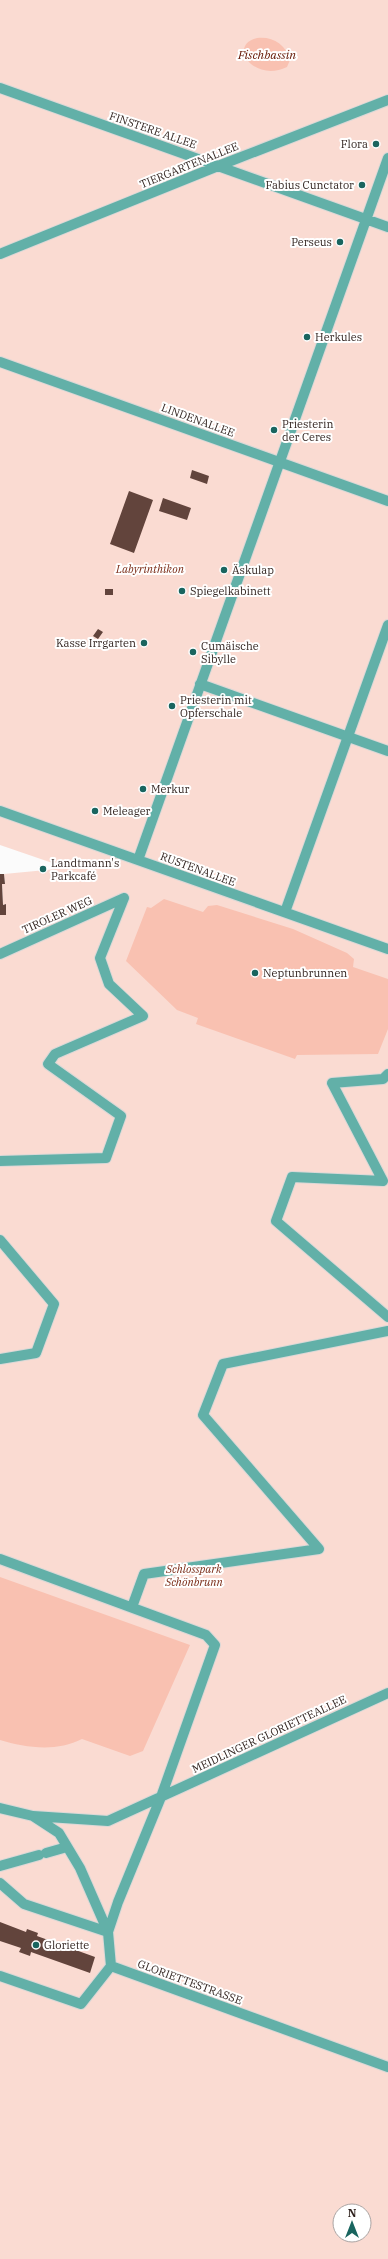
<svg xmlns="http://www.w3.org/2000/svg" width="388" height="2259" font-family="'IBM Plex Serif',serif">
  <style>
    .green { fill: #fadbd2; fill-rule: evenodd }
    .water { fill: #f9c1b1 }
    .building { fill: #62443c }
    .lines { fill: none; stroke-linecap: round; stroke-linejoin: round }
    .pedestrian-casing { stroke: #dad8d7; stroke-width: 12 }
    .pedestrian { stroke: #62b0a8; stroke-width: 10 }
    .poi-dot { fill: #19655f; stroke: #fff; stroke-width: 1.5 }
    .labels { text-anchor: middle; stroke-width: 4; stroke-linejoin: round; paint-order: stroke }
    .street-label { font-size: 11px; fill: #2d1f1b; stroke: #fff }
    .poi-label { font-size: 11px; fill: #2d1f1b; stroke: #fff; text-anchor: start }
    .park-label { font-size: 11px; font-style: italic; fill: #7a2b16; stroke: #fff }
    .water-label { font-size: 12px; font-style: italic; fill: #631400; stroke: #fff }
  </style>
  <rect width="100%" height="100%" fill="#fbfbfb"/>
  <path class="green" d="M 0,0 L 388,0 L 388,2259 L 0,2259 L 0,915 L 6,914 L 6,904 L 3,905 L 2,884 L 5,884 L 4,874 L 67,868 L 0,845 ZM 340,2211 L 364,2211 L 364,2235 L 340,2235 Z"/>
  <path class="water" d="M 257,38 C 272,36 286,44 290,60 L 287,67 C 254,83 227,45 257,38 Z
    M 164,899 L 203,912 L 208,906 L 217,905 L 293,929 L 347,953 L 354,959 L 353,967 L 388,979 L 388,1029 L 378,1054 L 297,1055 L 295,1059 L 196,1024 L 198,1018 L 177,1010 L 126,961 L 147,907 L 151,908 Z
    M 0,1577 L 190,1645 L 143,1751 L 130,1756 L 82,1739 C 57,1752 26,1748 0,1740 Z"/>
  <path class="building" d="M 192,470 L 209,476 L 207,484 L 190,478 Z
    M 129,491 L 153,500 L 134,553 L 110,544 Z
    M 163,498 L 191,508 L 187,520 L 159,511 Z
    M 105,589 L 113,589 L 113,595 L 105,595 Z
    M 98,629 L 103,632 L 98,639 L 93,636 Z
    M 142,639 L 147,641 L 145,646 L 140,645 Z
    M 0,874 L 4,874 L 5,884 L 2,884 L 3,905 L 6,904 L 6,915 L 0,915 Z
    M 0,1922 L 26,1932 L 27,1929 L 38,1933 L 37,1936 L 95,1957 L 90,1973 L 31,1952 L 30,1956 L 19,1952 L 21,1948 L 0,1941 Z"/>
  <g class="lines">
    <defs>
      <path id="pedestrian" d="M 0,88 L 388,227
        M 0,254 L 218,166 L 388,100
        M 0,362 L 388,501
        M 200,684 L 388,751
        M 0,811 L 388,949
        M 138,860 L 388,158
        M 285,912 L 388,625
        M 0,954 L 124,898
        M 388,1074 L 383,1079 L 332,1083 L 383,1181 L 292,1177 L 276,1221 L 388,1317
        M 0,1161 L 106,1158 L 121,1116 L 48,1064 L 55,1054 L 143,1016 L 109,984 L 100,958 L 124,898
        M 0,1240 L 54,1304 L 36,1353 L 0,1359
        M 0,1559 L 206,1635 L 215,1645 L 161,1797 L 118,1902 L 108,1932 L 24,1904 L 0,1883
        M 132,1607 L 144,1574 L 319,1549 L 203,1415 L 223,1364 L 388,1331
        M 0,1808 L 33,1816 L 59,1833 L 80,1868 L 108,1932 L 111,1966
        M 33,1816 L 108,1821 L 388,1693
        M 46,1853 L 67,1847
        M 0,1866 L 39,1855
        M 111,1966 L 388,2067
        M 0,1976 L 81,2004 L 111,1966"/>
    </defs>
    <use href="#pedestrian" class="pedestrian-casing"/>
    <use href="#pedestrian" class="pedestrian"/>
  </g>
  <g class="poi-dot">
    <circle cx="376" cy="144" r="4"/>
    <circle cx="362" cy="185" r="4"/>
    <circle cx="340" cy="242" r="4"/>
    <circle cx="307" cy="337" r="4"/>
    <circle cx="274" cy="430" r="4"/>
    <circle cx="224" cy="570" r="4"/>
    <circle cx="182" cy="591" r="4"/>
    <circle cx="144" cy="643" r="4"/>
    <circle cx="193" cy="652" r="4"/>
    <circle cx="172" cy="706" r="4"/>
    <circle cx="143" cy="789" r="4"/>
    <circle cx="95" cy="811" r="4"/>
    <circle cx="43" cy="869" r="4"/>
    <circle cx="255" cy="973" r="4"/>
    <circle cx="36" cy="1945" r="4"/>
  </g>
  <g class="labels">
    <g class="street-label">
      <text transform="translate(153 130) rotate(19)" y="4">FINSTERE ALLEE</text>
      <text transform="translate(189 165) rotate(-22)" y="4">TIERGARTENALLEE</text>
      <text transform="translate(198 420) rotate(20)" y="4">LINDENALLEE</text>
      <text transform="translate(198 869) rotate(20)" y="4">RUSTENALLEE</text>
      <text transform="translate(57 915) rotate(-24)" y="4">TIROLER WEG</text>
      <text transform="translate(269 1734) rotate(-25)" y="4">MEIDLINGER GLORIETTEALLEE</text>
      <text transform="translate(190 1982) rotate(20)" y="4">GLORIETTESTRASSE</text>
    </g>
    <g class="poi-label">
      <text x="368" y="148" text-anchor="end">Flora</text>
      <text x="354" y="189" text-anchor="end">Fabius Cunctator</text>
      <text x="332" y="246" text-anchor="end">Perseus</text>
      <text x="315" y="341">Herkules</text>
      <text x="282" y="428">Priesterin<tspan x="282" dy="13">der Ceres</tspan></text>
      <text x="232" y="574">Äskulap</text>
      <text x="190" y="595">Spiegelkabinett</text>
      <text x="136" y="647" text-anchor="end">Kasse Irrgarten</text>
      <text x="201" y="650">Cumäische<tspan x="201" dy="13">Sibylle</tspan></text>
      <text x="180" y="704">Priesterin mit<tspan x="180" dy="13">Opferschale</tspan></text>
      <text x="151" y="793">Merkur</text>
      <text x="103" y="815">Meleager</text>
      <text x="51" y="867">Landtmann's<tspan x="51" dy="13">Parkcafé</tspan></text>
      <text x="263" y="977">Neptunbrunnen</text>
      <text x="44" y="1949">Gloriette</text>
    </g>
    <g class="park-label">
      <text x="150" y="573">Labyrinthikon</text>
      <text x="194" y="1573">Schlosspark<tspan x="194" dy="13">Schönbrunn</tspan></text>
    </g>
    <g class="water-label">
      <text x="267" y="59">Fischbassin</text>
    </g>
  </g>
  <g transform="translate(352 2223)"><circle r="19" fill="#ffffff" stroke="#aba5a4"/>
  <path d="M0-3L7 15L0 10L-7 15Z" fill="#19655f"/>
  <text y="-6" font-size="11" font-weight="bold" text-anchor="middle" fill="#2d1f1b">N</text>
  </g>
</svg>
